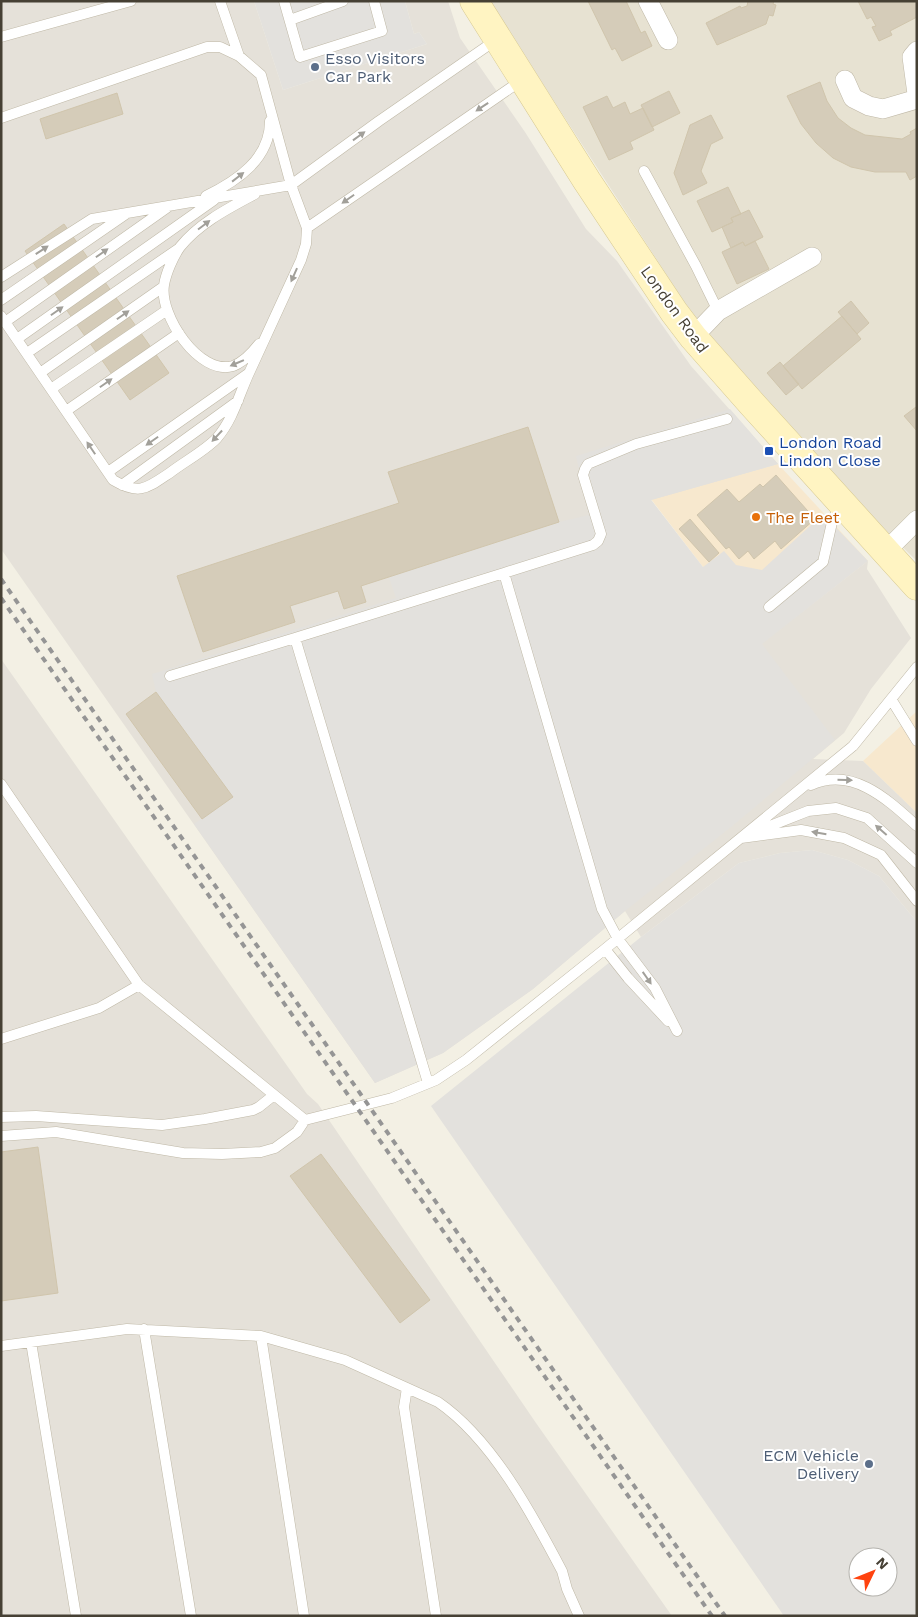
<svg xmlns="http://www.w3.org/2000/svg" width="918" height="1617" font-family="'Work Sans',sans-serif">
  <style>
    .residential { fill: #e7e2d2 }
    .commercial { fill: #f7e8ce }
    .industrial { fill: #e5e1d9 }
    .parking { fill: #e3e1dd; fill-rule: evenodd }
    .building { fill: #d5ccb9; stroke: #d0c5ac }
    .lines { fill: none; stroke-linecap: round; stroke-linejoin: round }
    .lane-casing { stroke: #bfb8a6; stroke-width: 11 }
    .street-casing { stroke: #bfb8a6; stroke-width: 20 }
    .secondary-casing { stroke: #d6c891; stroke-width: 29 }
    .lane { stroke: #fff; stroke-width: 10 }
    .street { stroke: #fff; stroke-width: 19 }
    .secondary { stroke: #fff4c2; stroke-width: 28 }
    .rail { stroke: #959595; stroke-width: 4; stroke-dasharray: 6 6; stroke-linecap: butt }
    .oneway { fill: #a2a09a }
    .service-dot { fill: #5c6f8a; stroke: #fff; stroke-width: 2 }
    .transit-dot { fill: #1a4fb4; stroke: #fff; stroke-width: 2 }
    .food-dot { fill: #e8710a; stroke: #fff; stroke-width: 2 }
    .labels { text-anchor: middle; stroke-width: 4; stroke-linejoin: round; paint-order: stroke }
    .service-label { font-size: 16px; fill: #4e5e75; stroke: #fff; text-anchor: start }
    .street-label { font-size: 16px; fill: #464034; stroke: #fff }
    .transit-label { font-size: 16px; fill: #164399; stroke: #fff; text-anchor: start }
    .food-label { font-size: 16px; fill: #c56008; stroke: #fff; text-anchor: start }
  </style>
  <rect width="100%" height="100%" fill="#f3f0e4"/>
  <path class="residential" d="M 489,1 L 917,1 L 917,561 L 863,509 L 720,357 Z"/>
  <path class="commercial" d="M 778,464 L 868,561 L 762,644 L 651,499 Z
    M 917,711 L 917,813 L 863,761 Z"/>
  <path class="industrial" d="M 1,1 L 254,1 L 283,90 L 427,44 L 419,32 L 414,34 L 405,1 L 448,1 L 460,38 L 525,132 L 586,229 L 617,261 L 691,366 L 778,464 L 651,500 L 761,644 L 868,561 L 867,569 L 911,638 L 871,689 L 844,733 L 813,759 L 863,761 L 917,813 L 917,922 L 879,876 L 848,860 L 812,850 L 780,853 L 739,863 L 641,937 L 625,911 L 533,989 L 443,1053 L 375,1083 L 1,549 Z
    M 1,659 L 307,1094 L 318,1104 L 536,1423 L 672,1616 L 1,1616 Z"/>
  <path class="parking" d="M 254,1 L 405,1 L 414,34 L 419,32 L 427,44 L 283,90 Z
    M 730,409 L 778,464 L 651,500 L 703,567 L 724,551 L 736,565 L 762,570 L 823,514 L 868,561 L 762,644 L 835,740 L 731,827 L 625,911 L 533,989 L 443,1053 L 375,1083 L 194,824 L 232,797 L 156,692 L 152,674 L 396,598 L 389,577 L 559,522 L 589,515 L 576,456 Z
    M 812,850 L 848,860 L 879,876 L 917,922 L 917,1616 L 784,1616 L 431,1106 L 641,937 L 739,863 L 780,853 ZM 858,1557 L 888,1557 L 888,1587 L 858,1587 Z"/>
  <path class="building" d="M 588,1 L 626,1 L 641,33 L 645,31 L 652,46 L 622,61 L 615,48 L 612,50 Z
    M 748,1 L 774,1 L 773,4 L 776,5 L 773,16 L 769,15 L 766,24 L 717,45 L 706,23 L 740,6 L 741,8 L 747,6 Z
    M 858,1 L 917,1 L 917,17 L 890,31 L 892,35 L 879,41 L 872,27 L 876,26 L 871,17 L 867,19 Z
    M 820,82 L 827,101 L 838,118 L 851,128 L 865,135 L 902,139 L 911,134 L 910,132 L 917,128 L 917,176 L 910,180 L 906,172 L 875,172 L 851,167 L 833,158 L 816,143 L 801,124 L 787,96 Z
    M 669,91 L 680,113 L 652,127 L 641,105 Z
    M 117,93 L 123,114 L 46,139 L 40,119 Z
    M 607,96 L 613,108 L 625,102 L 630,114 L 643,108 L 654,130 L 630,142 L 633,149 L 609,160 L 583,107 Z
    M 711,115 L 723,138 L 711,144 L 701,171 L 707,183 L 683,195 L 674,173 L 690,125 Z
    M 728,187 L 741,214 L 731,218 L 733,222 L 712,232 L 697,201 Z
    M 749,210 L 763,237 L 745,246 L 743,242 L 731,248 L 722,227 L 733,222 L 731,218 Z
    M 64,224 L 169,373 L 130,400 L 25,251 Z
    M 755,241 L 769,269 L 737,284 L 722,252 L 743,242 L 745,246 Z
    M 851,301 L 869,323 L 857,334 L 838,312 Z
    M 842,316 L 861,339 L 802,389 L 783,366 Z
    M 780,362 L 799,384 L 786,395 L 767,373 Z
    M 916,407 L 917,407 L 917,431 L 904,416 Z
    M 528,427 L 559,522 L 361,586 L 366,602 L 344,609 L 338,591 L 290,606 L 295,622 L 203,652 L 177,576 L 399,503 L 388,472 Z
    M 776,475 L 815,519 L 781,549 L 775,541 L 754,559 L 748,551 L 739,559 L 729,547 L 726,549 L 697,515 L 727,489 L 739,502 L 760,484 L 763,487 Z
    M 690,519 L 719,553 L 709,562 L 679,529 Z
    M 156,692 L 233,797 L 202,819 L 126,714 Z
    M 38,1147 L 58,1293 L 1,1301 L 1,1152 Z
    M 321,1154 L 430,1300 L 400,1323 L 290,1176 Z"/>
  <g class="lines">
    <defs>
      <path id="lane" d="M 284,1 L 300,57 L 382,31 L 374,1
        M 290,20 L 343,1
        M 1,37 L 131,1
        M 1,118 L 207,47 L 220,47 L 239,56
        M 644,171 L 696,266 L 718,311
        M 255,194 C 229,208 199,223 180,247 C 173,257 166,273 164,285 C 159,315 199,376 233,366 C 244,362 252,353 259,344
        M 206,196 C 237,181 270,159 270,121
        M 307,228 L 522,80
        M 1,277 L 92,219 L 291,185 L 379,121 L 496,40
        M 1,300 L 126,214
        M 1,316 L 113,480 C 140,496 147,488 171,472 C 184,462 206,450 217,438 C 234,418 239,394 250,371 C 267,334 284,297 301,260 L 306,244 L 307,228 L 291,185 L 261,75 L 239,56 L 220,1
        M 5,322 L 168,207
        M 17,339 L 214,200
        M 27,353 L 178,249
        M 40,373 L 163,287
        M 51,389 L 167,310
        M 66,411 L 179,333
        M 108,472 L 249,373
        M 122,485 L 238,401
        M 504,573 L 593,545 L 598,541 L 601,534 L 583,475 L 585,469 L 588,464 L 636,444 L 727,419
        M 769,607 L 823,562 L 833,518 L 842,506
        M 170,676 L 295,638
        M 891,699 L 917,741
        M 1,784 L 139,985
        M 811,785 C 853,766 888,800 917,826
        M 755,832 L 808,811 L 836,808 L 867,818 L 917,863
        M 741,838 L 801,830 L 844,838 L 881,855 L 917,901
        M 605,949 L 628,978 L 668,1021
        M 1,1039 L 99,1008 L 139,985 L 305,1120 L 392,1098 L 436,1080 L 466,1060 L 605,949 L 853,746 L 917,667
        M 428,1083 L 295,638 L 504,573 L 602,909 L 618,939 L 655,988 L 677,1031
        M 1,1117 L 36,1116 L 162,1125 L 205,1119 L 253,1110 L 259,1107 L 274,1095
        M 1,1136 L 56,1132 L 183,1153 L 222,1154 L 261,1152 L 275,1148 L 297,1132 L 305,1120
        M 144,1329 L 191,1616
        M 261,1336 L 304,1616
        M 31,1342 L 76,1616
        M 1,1346 L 127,1329 L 261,1336 L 345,1360 L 438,1402 C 492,1439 532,1514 562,1571 L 567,1589 L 579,1616
        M 407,1388 L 404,1407 L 436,1616"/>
      <path id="street" d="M 648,1 L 668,40
        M 917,51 L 912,57 L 917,94
        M 845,80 L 853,98 L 869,106 L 883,109 L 917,99
        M 693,337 L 718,311 L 812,257
        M 885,552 L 917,520"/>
      <path id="secondary" d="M 474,1 L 587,181 L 674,312 L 693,337 L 752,404 L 917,586"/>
    </defs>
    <use href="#lane" class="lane-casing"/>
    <use href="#street" class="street-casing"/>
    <use href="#secondary" class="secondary-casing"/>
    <use href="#lane" class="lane"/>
    <use href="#street" class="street"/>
    <use href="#secondary" class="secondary"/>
    <path class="rail" d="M 1,579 L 725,1616
      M 1,598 L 712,1616"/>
  </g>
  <defs><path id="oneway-solid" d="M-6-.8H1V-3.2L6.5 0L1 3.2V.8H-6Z" transform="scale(1.25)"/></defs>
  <g class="oneway">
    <use href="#oneway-solid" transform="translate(482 107) rotate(146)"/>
    <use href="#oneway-solid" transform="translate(359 136) rotate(-36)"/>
    <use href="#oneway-solid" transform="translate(238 177) rotate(-38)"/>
    <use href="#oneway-solid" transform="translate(348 199) rotate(145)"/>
    <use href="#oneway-solid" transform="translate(204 225) rotate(-37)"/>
    <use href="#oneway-solid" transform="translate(42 250) rotate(-33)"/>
    <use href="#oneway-solid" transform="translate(102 253) rotate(-35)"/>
    <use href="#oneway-solid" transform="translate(294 275) rotate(114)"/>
    <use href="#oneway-solid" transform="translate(57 311) rotate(-35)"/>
    <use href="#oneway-solid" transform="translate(123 315) rotate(-35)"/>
    <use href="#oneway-solid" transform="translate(237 363) rotate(157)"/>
    <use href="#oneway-solid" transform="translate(106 383) rotate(-35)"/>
    <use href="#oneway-solid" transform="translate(217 436) rotate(133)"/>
    <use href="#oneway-solid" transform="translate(152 441) rotate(145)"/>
    <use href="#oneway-solid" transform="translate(91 448) rotate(-124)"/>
    <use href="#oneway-solid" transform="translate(845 780) rotate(2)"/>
    <use href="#oneway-solid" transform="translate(881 830) rotate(-139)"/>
    <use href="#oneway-solid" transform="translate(819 833) rotate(-170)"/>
    <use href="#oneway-solid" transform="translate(647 978) rotate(55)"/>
  </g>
  <g class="service-dot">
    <circle cx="315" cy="67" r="5"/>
    <circle cx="869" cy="1464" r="5"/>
  </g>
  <rect class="transit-dot" x="764" y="446" width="10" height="10" rx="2.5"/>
  <circle class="food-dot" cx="756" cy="517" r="5"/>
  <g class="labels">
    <g class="service-label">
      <text x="325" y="64">Esso Visitors<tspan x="325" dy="18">Car Park</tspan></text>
      <text x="859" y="1461" text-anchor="end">ECM Vehicle<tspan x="859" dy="18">Delivery</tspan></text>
    </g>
    <g class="street-label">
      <text transform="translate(675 309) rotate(54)" y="6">London Road</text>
    </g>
    <g class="transit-label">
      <text x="779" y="448">London Road<tspan x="779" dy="18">Lindon Close</tspan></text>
    </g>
    <g class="food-label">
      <text x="766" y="523">The Fleet</text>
    </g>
  </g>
  <rect width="918" height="1617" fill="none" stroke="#464034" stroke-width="5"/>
  <g transform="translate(873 1572) rotate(47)"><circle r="24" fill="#ffffff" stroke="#b5b3ae"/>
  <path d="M0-4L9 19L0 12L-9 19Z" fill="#ff430f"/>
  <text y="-8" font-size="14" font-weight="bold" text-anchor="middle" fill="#464034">N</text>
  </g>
</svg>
